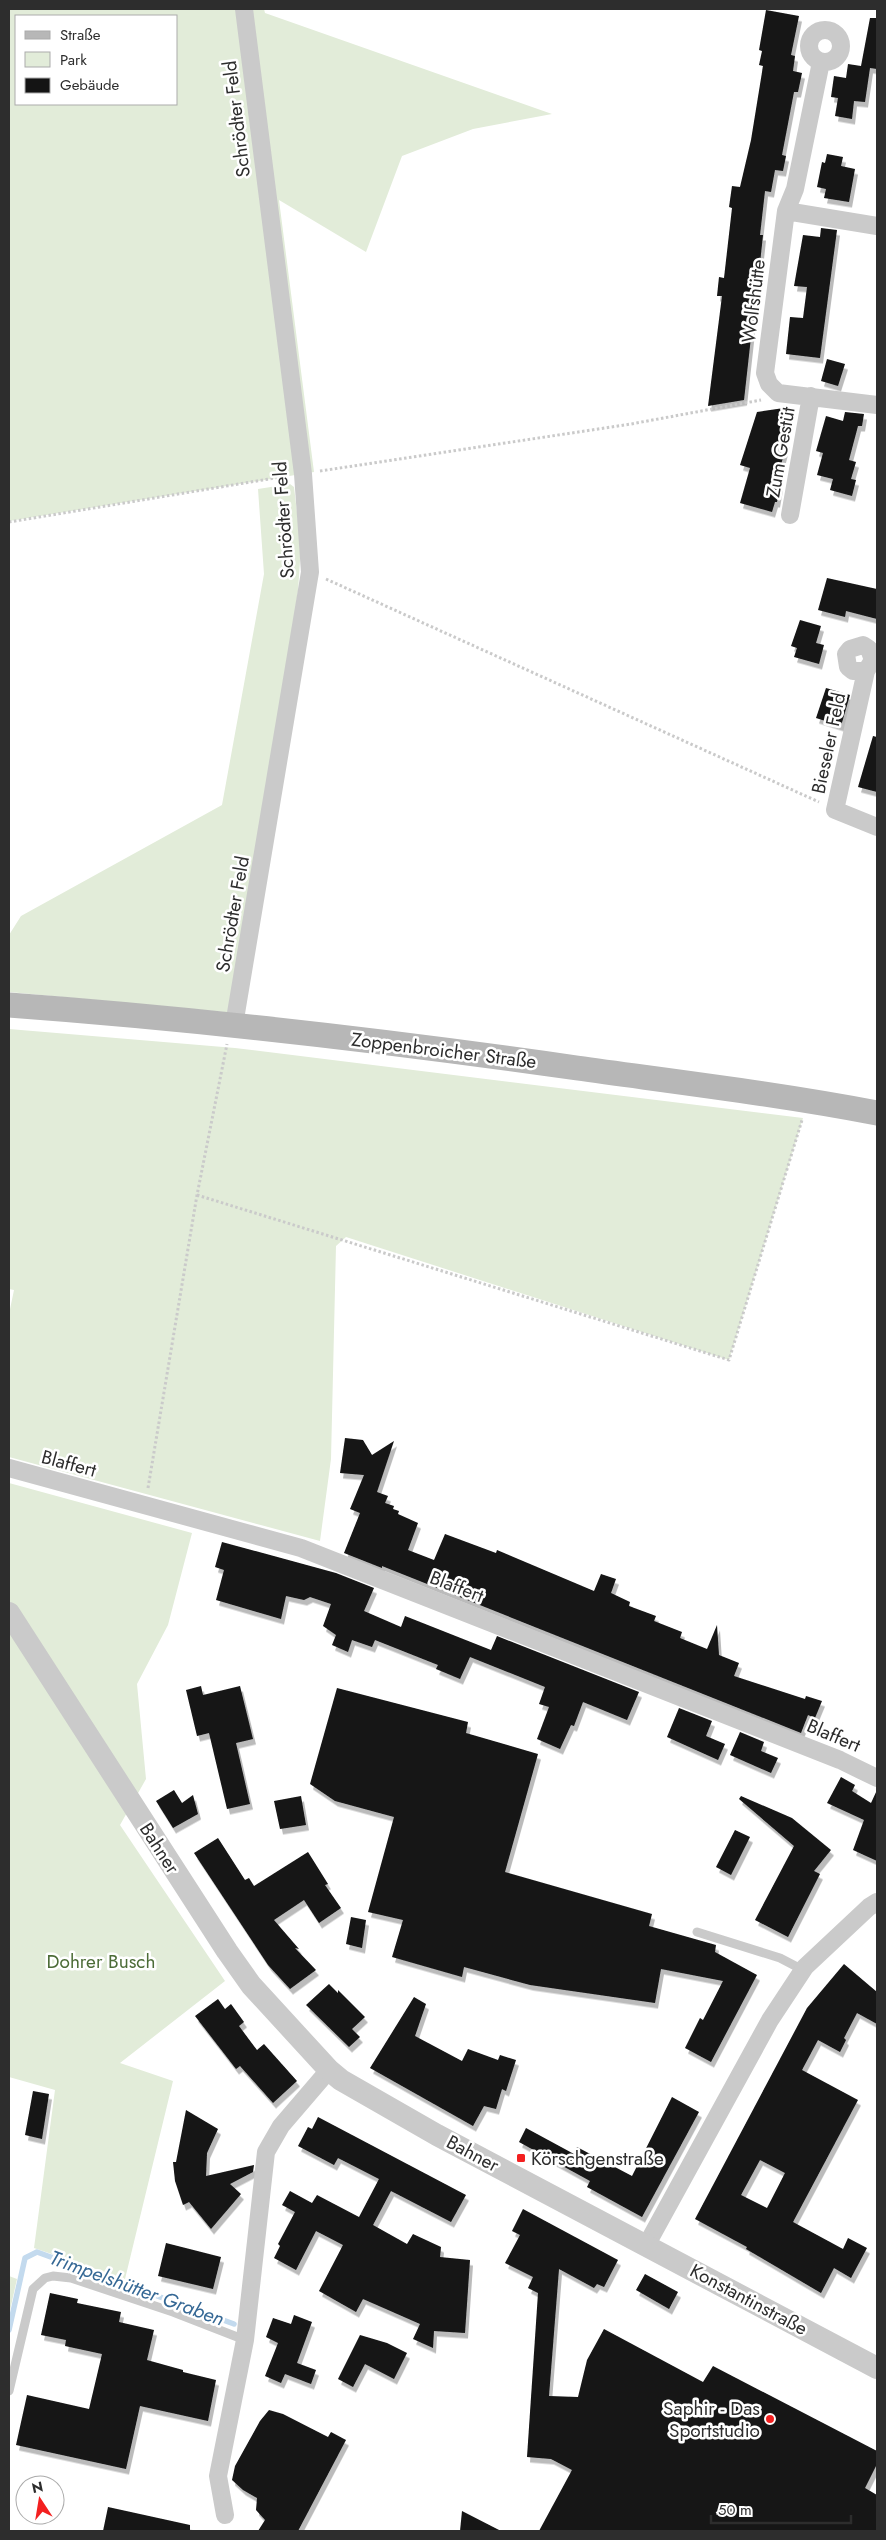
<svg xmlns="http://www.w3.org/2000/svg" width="886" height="2540" font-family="Jost,sans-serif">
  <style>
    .green { fill: #e2ecd9; fill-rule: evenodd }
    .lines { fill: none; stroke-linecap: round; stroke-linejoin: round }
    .stream { stroke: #c3daee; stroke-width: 5.5 }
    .building { fill: #141414; fill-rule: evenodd; filter: url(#shadow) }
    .path { stroke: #cacaca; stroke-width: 3; stroke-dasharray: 2.5 2.5; stroke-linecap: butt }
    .service { stroke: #cacaca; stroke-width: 9 }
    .minor { stroke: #cacaca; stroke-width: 18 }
    .tertiary { stroke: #cacaca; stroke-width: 22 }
    .secondary { stroke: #b7b7b7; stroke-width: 25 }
    .poi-dot { fill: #f32020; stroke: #fff; stroke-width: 2 }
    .labels { text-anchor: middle; stroke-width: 5; stroke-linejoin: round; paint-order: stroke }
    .street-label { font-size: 19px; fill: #2d2d2d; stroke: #fff }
    .park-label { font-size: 19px; fill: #4c6c37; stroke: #fff }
    .poi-label { font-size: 19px; fill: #2d2d2d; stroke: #fff; text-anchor: start }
    .water-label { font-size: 20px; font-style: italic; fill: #356895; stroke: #fff }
  </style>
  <defs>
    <filter id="shadow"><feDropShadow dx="3" dy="5.5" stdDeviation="0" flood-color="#0004"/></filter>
  </defs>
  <rect width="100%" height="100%" fill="#fff"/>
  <path class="green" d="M 9,9 L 264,9 L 265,13 L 552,114 L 473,129 L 402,156 L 366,252 L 279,200 L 314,472 L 9,521 ZM 16,16 L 176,16 L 176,104 L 16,104 Z
    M 290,484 L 294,487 L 301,546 L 298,591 L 235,1013 L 9,992 L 9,935 L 21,916 L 222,805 L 264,574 L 258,489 Z
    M 9,1029 L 235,1048 L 803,1118 L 729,1360 L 346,1237 L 336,1246 L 331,1459 L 320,1541 L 9,1457 L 9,1314 L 14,1290 L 9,1289 Z
    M 9,1483 L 192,1533 L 168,1625 L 137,1684 L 146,1779 L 120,1825 L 225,1981 L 120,2063 L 173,2081 L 125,2279 L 34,2248 L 55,2090 L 9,2077 Z
    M 9,2276 L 17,2279 L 9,2315 Z"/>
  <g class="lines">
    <path class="stream" d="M 9,2330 L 25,2258 L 37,2252 L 234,2324"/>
  </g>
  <path class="building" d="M 766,10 L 799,16 L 791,55 L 795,56 L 793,71 L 802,73 L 798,92 L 794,92 L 782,155 L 786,156 L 783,171 L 775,170 L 771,192 L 765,191 L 760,235 L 763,235 L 758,282 L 754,281 L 752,310 L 754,310 L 744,400 L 708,406 L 722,296 L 717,296 L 719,277 L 724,278 L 732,208 L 729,207 L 732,186 L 740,187 L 751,140 L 763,66 L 759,65 L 762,51 L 759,50 Z
    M 870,18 L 877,18 L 877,69 L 870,68 L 865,102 L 854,101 L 852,119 L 835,116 L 838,98 L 831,97 L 834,76 L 846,78 L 848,64 L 861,66 Z
    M 827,154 L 843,157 L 841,166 L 855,169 L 849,202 L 824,198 L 826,189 L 817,187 L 822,162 L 825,163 Z
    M 821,228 L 837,230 L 820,358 L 786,354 L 790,317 L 803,318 L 807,287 L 794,286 L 803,235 L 820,237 Z
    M 827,359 L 845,364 L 838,386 L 821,381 Z
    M 784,408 L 780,421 L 789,423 L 784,442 L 787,442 L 776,484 L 780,485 L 777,502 L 775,502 L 772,512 L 740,503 L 750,468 L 740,465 L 757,412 Z
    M 845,412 L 864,414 L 862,426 L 858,426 L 849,460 L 856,462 L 851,479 L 856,480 L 852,496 L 830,490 L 833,479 L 817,475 L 823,453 L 816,451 L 826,416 L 843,421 Z
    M 827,578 L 877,589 L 877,619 L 846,611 L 845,617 L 818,610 Z
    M 800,620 L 821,626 L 816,643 L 824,645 L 819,664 L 794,657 L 797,648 L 791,646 Z
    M 826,688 L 850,695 L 841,726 L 816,718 Z
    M 873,736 L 877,737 L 877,792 L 858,787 Z
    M 345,1438 L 363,1440 L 372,1455 L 394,1441 L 377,1492 L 388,1496 L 385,1503 L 394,1506 L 393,1509 L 399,1511 L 398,1514 L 418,1523 L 408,1550 L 434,1560 L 445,1534 L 496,1553 L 497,1550 L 594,1591 L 601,1574 L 616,1579 L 611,1593 L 630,1602 L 629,1606 L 656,1616 L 654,1621 L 682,1632 L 680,1638 L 707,1649 L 717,1625 L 719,1655 L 739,1663 L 734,1676 L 805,1699 L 806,1696 L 822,1701 L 815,1718 L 808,1715 L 801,1733 L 382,1566 L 382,1568 L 344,1553 L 360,1513 L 350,1509 L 364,1475 L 340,1473 Z
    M 222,1542 L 336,1573 L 374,1588 L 364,1611 L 401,1627 L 405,1616 L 491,1650 L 497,1636 L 639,1692 L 627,1720 L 583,1702 L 574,1726 L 571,1725 L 560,1749 L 537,1739 L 549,1707 L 539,1704 L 545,1687 L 470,1657 L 460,1679 L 436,1669 L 438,1665 L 375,1640 L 372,1647 L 352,1640 L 348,1652 L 332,1645 L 336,1635 L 323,1626 L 331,1604 L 310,1597 L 304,1600 L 286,1596 L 281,1619 L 216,1600 L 224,1570 L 215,1567 Z
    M 201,1686 L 203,1695 L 240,1686 L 253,1739 L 236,1743 L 250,1804 L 227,1809 L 209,1733 L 197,1736 L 186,1690 Z
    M 337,1688 L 468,1722 L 466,1733 L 538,1754 L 505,1872 L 652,1914 L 649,1926 L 716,1945 L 715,1952 L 757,1975 L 711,2062 L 685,2048 L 700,2018 L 703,2020 L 723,1981 L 661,1969 L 655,2003 L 530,1985 L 464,1967 L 462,1977 L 392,1957 L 403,1920 L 368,1912 L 394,1817 L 335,1801 L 310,1784 Z
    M 679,1708 L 712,1721 L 706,1736 L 725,1744 L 718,1760 L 667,1737 Z
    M 740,1732 L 764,1742 L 761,1751 L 778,1758 L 771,1773 L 730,1755 Z
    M 841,1777 L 855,1785 L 852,1791 L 871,1803 L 877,1790 L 877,1861 L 853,1850 L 864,1820 L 827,1803 Z
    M 174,1790 L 182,1803 L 193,1795 L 198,1814 L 173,1828 L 156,1801 Z
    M 301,1796 L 306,1825 L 280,1829 L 274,1801 Z
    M 741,1796 L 792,1818 L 831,1850 L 814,1871 L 820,1874 L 788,1937 L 755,1920 L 794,1846 L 739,1799 Z
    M 735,1830 L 750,1837 L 731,1875 L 716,1867 Z
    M 218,1838 L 245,1880 L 249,1878 L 254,1886 L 308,1852 L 328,1884 L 325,1885 L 341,1908 L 319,1923 L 304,1900 L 274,1920 L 299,1949 L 295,1948 L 316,1970 L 290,1989 L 268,1965 L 194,1853 Z
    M 351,1917 L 366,1920 L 362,1948 L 346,1944 Z
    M 844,1964 L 877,1992 L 877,2024 L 857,2013 L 844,2038 L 846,2040 L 840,2052 L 818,2040 L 802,2070 L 858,2100 L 793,2222 L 843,2249 L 848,2238 L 867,2248 L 851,2278 L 834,2268 L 821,2293 L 746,2249 L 747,2247 L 695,2219 L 807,2008 ZM 760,2160 L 785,2173 L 767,2208 L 741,2195 Z
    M 329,1984 L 338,1993 L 338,1990 L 365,2017 L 352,2029 L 360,2037 L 349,2047 L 306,2005 Z
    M 414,1997 L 426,2004 L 415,2036 L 462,2061 L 468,2049 L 498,2060 L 500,2055 L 516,2060 L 506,2091 L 502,2089 L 496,2109 L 484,2106 L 473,2126 L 370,2068 Z
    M 218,1999 L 225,2009 L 231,2004 L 244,2022 L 239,2026 L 257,2050 L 264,2044 L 297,2081 L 273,2103 L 240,2066 L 236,2069 L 195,2016 Z
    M 33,2091 L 49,2094 L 42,2139 L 25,2135 Z
    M 672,2097 L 699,2112 L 642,2217 L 587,2187 L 590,2181 L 519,2142 L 526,2128 L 574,2154 L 577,2147 L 632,2176 Z
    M 186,2110 L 218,2129 L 207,2153 L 206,2176 L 254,2165 L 253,2172 L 230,2184 L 241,2194 L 211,2229 L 189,2202 L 183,2205 L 175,2181 L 173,2162 L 176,2162 Z
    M 318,2117 L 466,2195 L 451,2222 L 391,2191 L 373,2225 L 407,2244 L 413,2234 L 441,2247 L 440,2257 L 470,2260 L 465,2333 L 434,2331 L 433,2348 L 413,2339 L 420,2324 L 363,2299 L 356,2312 L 319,2291 L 343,2245 L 316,2231 L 296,2270 L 274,2258 L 280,2246 L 278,2244 L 295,2212 L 282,2205 L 290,2191 L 312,2203 L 317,2195 L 359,2217 L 379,2179 L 338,2158 L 334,2165 L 298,2146 L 308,2127 L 312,2129 Z
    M 523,2209 L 618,2260 L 604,2287 L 597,2284 L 594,2288 L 559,2269 L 549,2396 L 578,2397 L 587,2360 L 604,2329 L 703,2382 L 713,2366 L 877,2451 L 877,2464 L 865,2488 L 877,2495 L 877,2531 L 539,2531 L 572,2470 L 551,2459 L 527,2457 L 538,2293 L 528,2288 L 533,2277 L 505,2263 L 520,2235 L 512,2231 Z
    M 166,2243 L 221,2257 L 213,2289 L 158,2276 Z
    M 645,2274 L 678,2292 L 669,2309 L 636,2290 Z
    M 50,2293 L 78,2299 L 77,2303 L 121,2312 L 119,2322 L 154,2330 L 147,2360 L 183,2370 L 183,2372 L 216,2380 L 208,2421 L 140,2406 L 126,2469 L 16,2445 L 27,2395 L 89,2409 L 102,2354 L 65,2346 L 66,2340 L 41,2335 Z
    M 294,2315 L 312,2322 L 297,2363 L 316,2370 L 311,2384 L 285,2374 L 281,2383 L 265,2376 L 278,2343 L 266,2337 L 273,2318 L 291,2324 Z
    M 360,2335 L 387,2343 L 407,2353 L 394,2379 L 365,2364 L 353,2387 L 338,2379 Z
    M 269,2410 L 283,2414 L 328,2437 L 331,2432 L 346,2440 L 298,2531 L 258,2531 L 265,2520 L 256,2510 L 257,2498 L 243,2490 L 232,2480 L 235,2466 L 260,2421 Z
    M 108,2507 L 190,2525 L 190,2531 L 103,2531 Z
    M 462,2511 L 501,2531 L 460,2531 Z"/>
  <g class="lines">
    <path class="path" d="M 320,471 L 631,424 L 761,400
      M 9,522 L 287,476
      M 326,579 L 819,802
      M 197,1195 L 729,1360 L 802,1120
      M 148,1488 L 197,1195 L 227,1044"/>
    <path class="service" d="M 697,1932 L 780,1958 L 803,1970
      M 9,2391 L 33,2289 L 45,2278 L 53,2276 L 71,2278 L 173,2312 L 245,2340"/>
    <path class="minor" d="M809 46a16 16 0 1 1 32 0a16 16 0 1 1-32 0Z
      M 786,211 L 795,189 L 821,62
      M 877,226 L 786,211 L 765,373 L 769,384 L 778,393 L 877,405
      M 790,515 L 811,396
      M 866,671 L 853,671 L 848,667 L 846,654 L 850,649 L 863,645 L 869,649 L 873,660 L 866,671 L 835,810 L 877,827
      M 234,1025 L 310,572 L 303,474 L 244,9
      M 9,1468 L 301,1548 L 840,1760 L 877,1778
      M 646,2246 L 770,2020 L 805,1967 L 869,1907 L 877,1902
      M 225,2515 L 218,2476 L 245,2340 L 266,2152 L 281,2126 L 329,2070"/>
    <path class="tertiary" d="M 9,1613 L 227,1951 L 251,1985 L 329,2070 L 341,2080 L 437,2135 L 877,2368"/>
    <path class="secondary" d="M 9,1005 C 199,1019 388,1041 577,1068 C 677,1082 778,1094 877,1113"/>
  </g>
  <g class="poi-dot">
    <rect x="516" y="2153" width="10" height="10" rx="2.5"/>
    <circle cx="770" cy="2419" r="5"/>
  </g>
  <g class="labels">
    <g class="street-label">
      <text transform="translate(236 119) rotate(-97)" y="7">Schrödter Feld</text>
      <text transform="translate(753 301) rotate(-83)" y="7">Wolfshütte</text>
      <text transform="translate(780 452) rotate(-80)" y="7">Zum Gestüt</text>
      <text transform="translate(283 520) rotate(-94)" y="7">Schrödter Feld</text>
      <text transform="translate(828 743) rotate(-78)" y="7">Bieseler Feld</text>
      <text transform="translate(232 914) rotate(-80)" y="7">Schrödter Feld</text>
      <text transform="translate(444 1050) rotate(7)" y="7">Zoppenbroicher Straße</text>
      <text transform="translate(69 1463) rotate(15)" y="7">Blaffert</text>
      <text transform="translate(457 1586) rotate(21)" y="7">Blaffert</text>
      <text transform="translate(834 1735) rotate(23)" y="7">Blaffert</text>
      <text transform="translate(160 1848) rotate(57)" y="7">Bahner</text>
      <text transform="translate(473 2153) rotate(28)" y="7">Bahner</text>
      <text transform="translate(749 2299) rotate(28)" y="7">Konstantinstraße</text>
    </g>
    <g class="park-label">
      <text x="101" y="1968">Dohrer Busch</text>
    </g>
    <g class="poi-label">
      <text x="531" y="2165">Körschgenstraße</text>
      <text x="760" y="2415" text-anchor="end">Saphir - Das<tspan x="760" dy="22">Sportstudio</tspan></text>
    </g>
    <g class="water-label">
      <text transform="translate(137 2288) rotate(20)" y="7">Trimpelshütter Graben</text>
    </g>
  </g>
  <rect width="886" height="2540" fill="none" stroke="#2d2d2d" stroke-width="20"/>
  <rect x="15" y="15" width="162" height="90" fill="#ffffff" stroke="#ababab"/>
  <rect x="25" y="31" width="25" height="8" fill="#b7b7b7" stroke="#ababab"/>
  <text x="60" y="40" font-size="15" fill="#2d2d2d">Straße</text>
  <rect x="25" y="52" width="25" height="15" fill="#e2ecd9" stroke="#ababab"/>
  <text x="60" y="65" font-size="15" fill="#2d2d2d">Park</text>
  <rect x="25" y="78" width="25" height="15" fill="#141414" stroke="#ababab"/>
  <text x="60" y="90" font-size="15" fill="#2d2d2d">Gebäude</text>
  <g transform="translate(40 2500) rotate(348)"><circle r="24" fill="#ffffff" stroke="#ababab"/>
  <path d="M0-4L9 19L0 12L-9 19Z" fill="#f32020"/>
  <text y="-8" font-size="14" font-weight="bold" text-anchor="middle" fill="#2d2d2d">N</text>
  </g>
  <path d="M711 2515v8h140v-8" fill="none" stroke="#2d2d2d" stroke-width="2.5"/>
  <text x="718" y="2515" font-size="15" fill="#2d2d2d" stroke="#ffffff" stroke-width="4" paint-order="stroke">50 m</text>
</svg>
